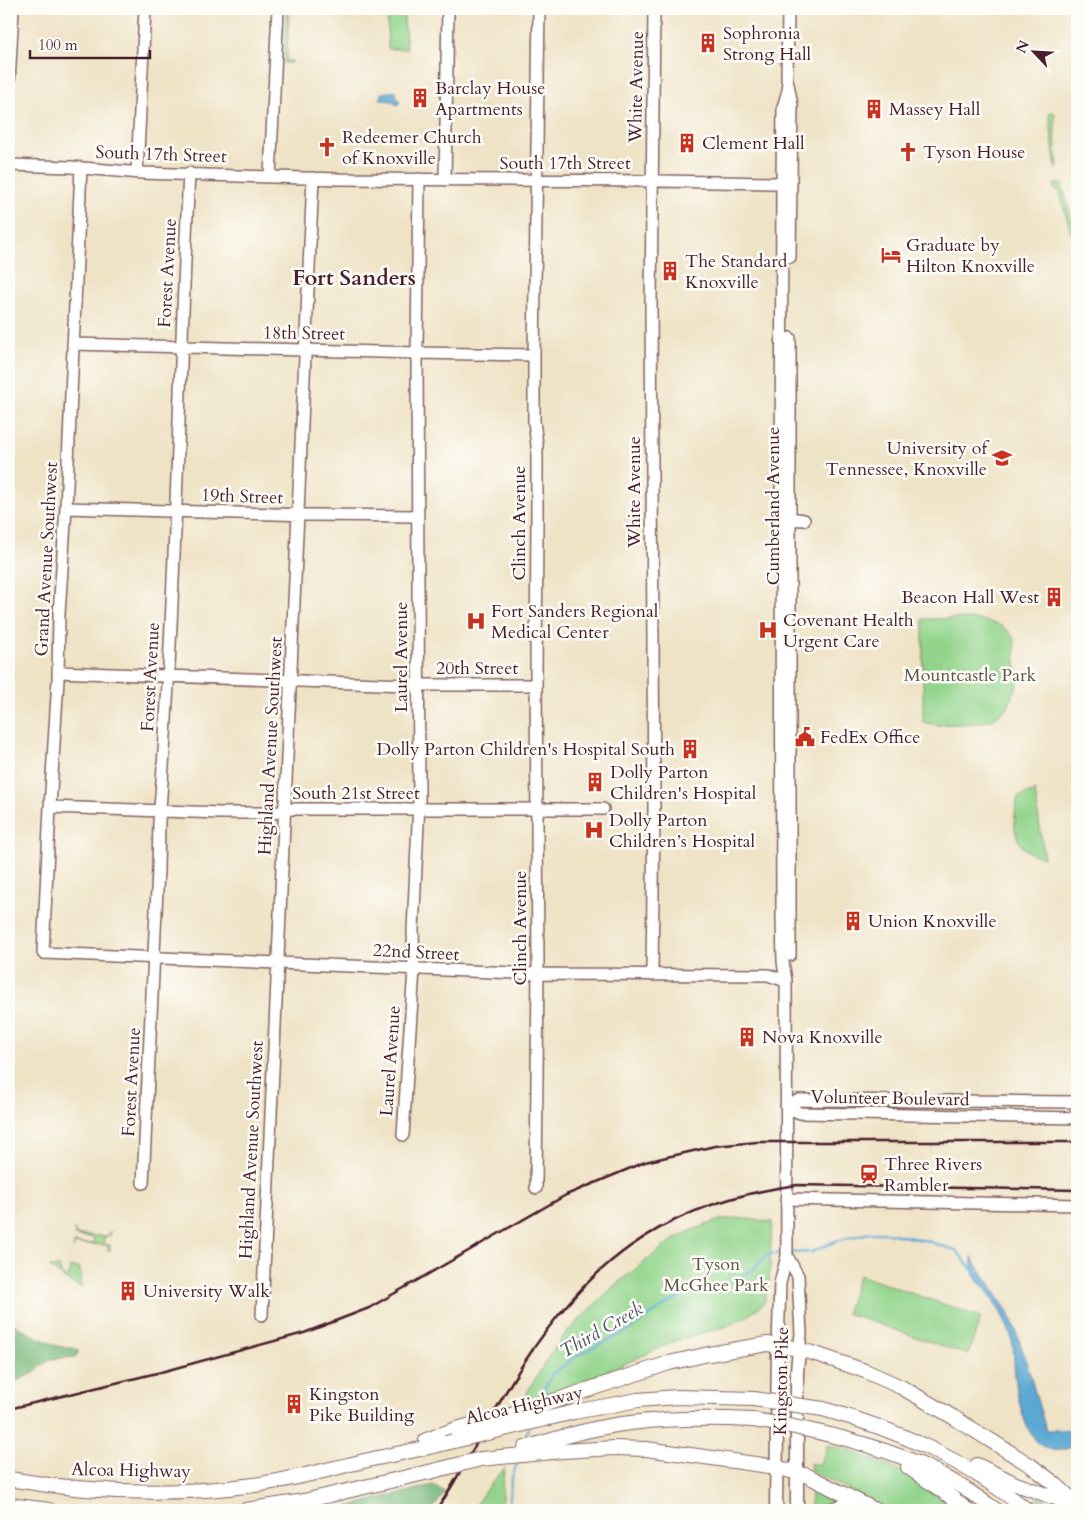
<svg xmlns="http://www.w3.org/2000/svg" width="1086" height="1519" font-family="Cardo,serif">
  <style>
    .green { fill: #92d48b; stroke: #6e7a5b }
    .forest { fill: #75b677; stroke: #606a51 }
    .water { fill: #5aa8d3; stroke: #52647f }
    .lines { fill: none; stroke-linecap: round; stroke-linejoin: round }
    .stream { stroke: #5aa8d3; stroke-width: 2.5 }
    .secondary-casing { stroke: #846461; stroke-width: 14 }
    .primary-casing { stroke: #846461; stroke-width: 15 }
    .highway-casing { stroke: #846461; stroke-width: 16 }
    .secondary { stroke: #fff; stroke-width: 11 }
    .primary { stroke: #fff; stroke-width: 12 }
    .highway { stroke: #fff; stroke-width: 14 }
    .rail { stroke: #4a1f2b; stroke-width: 2.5 }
    .highway-bridge-casing { stroke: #846461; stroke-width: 16; stroke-linecap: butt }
    .highway-bridge { stroke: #fff; stroke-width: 14 }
    .labels { text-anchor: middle; stroke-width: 5; stroke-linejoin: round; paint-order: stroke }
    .poi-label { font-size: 18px; fill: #4a1f2b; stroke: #fdfcf7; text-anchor: start }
    .street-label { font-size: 18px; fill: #4a1f2b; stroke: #fdfcf7 }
    .park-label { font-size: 18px; fill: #605548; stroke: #fdfcf7 }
    .water-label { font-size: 19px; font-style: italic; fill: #50566e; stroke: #fdfcf7 }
    .district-label { font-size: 22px; font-weight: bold; fill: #4a1f2b; stroke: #fdfcf7 }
  </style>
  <rect width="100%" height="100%" fill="#fdfcf7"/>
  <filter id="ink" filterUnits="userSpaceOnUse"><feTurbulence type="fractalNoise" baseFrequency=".02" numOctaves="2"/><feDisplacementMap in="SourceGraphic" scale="10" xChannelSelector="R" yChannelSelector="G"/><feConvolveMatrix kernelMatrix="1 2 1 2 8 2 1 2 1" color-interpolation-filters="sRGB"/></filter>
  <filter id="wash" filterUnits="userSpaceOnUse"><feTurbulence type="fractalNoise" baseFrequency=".0096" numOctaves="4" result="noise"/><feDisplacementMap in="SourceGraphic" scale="20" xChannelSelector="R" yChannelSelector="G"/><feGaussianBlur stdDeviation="1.12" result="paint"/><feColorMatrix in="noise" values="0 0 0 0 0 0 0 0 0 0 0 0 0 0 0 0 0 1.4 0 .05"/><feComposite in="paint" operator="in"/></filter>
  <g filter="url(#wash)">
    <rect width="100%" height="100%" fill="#efe3c6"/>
    <path class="green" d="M 287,9 L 289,9 L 287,61 L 293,61 L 291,63 L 284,63 Z
      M 387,9 L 403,9 L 407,49 L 388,49 Z
      M 1053,112 L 1055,114 L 1055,135 L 1058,167 L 1056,170 L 1049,113 Z
      M 1056,183 L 1062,185 L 1075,231 L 1071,234 L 1059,190 L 1055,190 L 1054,187 Z
      M 923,619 C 949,619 985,615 1006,629 C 1009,631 1012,635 1014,638 L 1018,684 L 1007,708 L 993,719 L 980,723 L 936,725 L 923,722 Z
      M 1035,791 L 1044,857 C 1011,853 1012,822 1018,797 Z
      M 738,1218 L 772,1222 L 769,1283 L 764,1303 L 748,1316 L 725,1327 L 680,1339 L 606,1372 L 565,1388 L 523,1399 L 549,1356 L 565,1334 L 614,1286 L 667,1244 L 688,1232 L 719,1220 Z
      M 74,1229 L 76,1235 L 109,1236 L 110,1231 L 110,1236 L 104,1237 L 104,1244 L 110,1245 L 110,1251 L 108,1250 L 107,1245 L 75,1244 L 73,1249 L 74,1243 L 93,1244 L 94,1238 L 75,1236 Z
      M 49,1267 L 59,1267 L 62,1276 L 69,1277 L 70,1267 L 80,1268 L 81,1288 L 65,1279 Z
      M 859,1275 L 981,1317 L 968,1355 L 846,1313 Z
      M 827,1445 L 850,1450 L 916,1478 L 956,1510 L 890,1510 L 811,1471 L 810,1463 L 816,1465 C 823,1460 825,1453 827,1445 Z
      M 505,1468 L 502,1487 L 502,1510 L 472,1510 L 485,1491 Z
      M 811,1485 L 847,1502 L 822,1510 L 810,1510 Z
      M 1036,1497 L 1076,1510 L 1048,1510 Z"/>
    <path class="forest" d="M 9,1322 C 24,1330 39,1339 55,1345 C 62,1348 71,1346 78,1350 L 78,1354 L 75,1357 L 50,1359 L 34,1373 L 9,1385 Z
      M 433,1485 L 445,1492 L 432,1510 L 335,1510 Z"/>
    <path class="water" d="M 396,91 L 397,98 L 400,102 L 398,105 L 395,104 L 393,101 L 381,100 L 381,93 Z
      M 972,1257 L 1010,1315 L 1025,1357 L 1046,1430 L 1077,1429 L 1077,1444 C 1031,1470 1019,1410 1015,1376 C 1013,1362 1015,1344 1009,1331 C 1004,1317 995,1302 986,1290 C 982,1285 974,1279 973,1272 C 971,1268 972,1262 972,1257 Z"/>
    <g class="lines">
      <path class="stream" d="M 792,1253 L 812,1252 L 836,1241 L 869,1233 L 888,1233 L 927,1241 L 957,1251 L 973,1271
        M 538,1401 L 552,1374 L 580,1354 L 627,1331 L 664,1306 L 694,1290 L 721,1288 L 751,1271 L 769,1254 L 784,1253
        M 523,1444 L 529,1428
        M 509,1510 L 511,1480 L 518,1461"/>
    </g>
  </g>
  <g filter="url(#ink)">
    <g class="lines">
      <defs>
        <path id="secondary" d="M 788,9 L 787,79 L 792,105 L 790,257
          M 9,83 L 13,9
          M 9,165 L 71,167 L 141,173 L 338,179 L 659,181 L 775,183 L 789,179
          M 81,168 L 66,508 L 59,614 L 58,680 L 50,807 L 43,953 L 538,974 L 768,975 L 786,981
          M 137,172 L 145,9
          M 270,176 L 278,9
          M 445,180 L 448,9
          M 790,338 L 790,955
          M 73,344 L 417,353 L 534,355
          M 66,508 L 309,515 L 418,516
          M 783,519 L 804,520 L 797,519
          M 58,672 L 406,685 L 536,685
          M 50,807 L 220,813 L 274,813 L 292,809 L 603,809
          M 652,975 L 654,808 L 651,306 L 654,9
          M 786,1107 L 799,1100 L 1077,1102
          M 786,1107 L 800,1113 L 1077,1118
          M 403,1135 L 414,969 L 413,930 L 419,803 L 417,353 L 419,179
          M 143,1183 L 158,869 L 159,822 C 176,606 178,389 189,173
          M 536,1188 L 538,965 L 536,677 L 537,520 L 537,445 L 534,421 L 534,355 L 539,9
          M 786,1199 L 1077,1205
          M 787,1256 L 798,1276 L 801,1334 L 799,1350
          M 262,1315 L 313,178
          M 778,1345 L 780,1283 L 787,1256 L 786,981 L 783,962 L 782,918 L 781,519 L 782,180 L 783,108 L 788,90"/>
        <path id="primary" d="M 776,1510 L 778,1345
          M 797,1510 L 797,1371 L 799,1350"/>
        <path id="highway" d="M 578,1393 L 669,1363 L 709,1354 L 767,1344 L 789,1347 L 816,1354 L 865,1371 L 901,1387 L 953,1417 L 1030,1465 L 1054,1483 L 1077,1504
          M 823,1409 C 898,1430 966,1460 1027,1510
          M 574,1412 L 638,1400 L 677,1397 L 754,1399
          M 822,1433 C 852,1440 882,1449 910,1460 C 941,1472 969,1491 996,1510
          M 426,1440 L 456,1429
          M 525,1448 C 559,1438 594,1427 630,1423 C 671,1418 712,1418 753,1420
          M 481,1459 L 563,1451 L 614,1448 L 646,1449 L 676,1453 L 776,1467 L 808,1476 L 875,1510
          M 977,1465 L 1016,1484 L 1075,1505
          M 908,1467 L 951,1497 L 967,1510
          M 9,1479 C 89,1493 172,1496 254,1485 C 299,1479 342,1465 387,1456 C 406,1452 426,1448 446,1443
          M 9,1505 L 49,1510
          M 246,1510 L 304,1501 L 429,1472
          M 831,1510 L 842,1507 L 859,1510"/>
      </defs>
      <use href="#secondary" class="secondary-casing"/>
      <use href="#primary" class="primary-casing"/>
      <use href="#highway" class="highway-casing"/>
      <use href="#secondary" class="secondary"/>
      <use href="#primary" class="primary"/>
      <use href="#highway" class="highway"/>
      <path class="rail" d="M 9,1409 L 161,1372 L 304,1333 L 369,1308 L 566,1195 L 645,1162 L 715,1146 L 757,1142 L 1077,1142
        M 436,1510 C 447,1496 455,1480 464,1465 C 480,1437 496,1408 513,1380 C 583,1265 662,1203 797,1185 L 1077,1190"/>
      <defs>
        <path id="highway-bridge" d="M 754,1399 L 823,1409
          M 753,1420 L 785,1425 L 822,1433
          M 456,1429 L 522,1412 L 578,1393
          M 446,1443 L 574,1412
          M 429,1472 L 481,1459"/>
      </defs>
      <use href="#highway-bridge" class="highway-bridge-casing"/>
      <use href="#highway-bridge" class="highway-bridge"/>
    </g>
  </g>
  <defs>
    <symbol id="building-bare" viewBox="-9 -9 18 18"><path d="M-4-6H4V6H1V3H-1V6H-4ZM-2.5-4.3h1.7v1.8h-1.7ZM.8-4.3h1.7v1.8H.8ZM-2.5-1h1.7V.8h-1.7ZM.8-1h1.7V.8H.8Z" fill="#c8321e" stroke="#fdfcf7" stroke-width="2.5" paint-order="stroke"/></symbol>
    <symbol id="church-bare" viewBox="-9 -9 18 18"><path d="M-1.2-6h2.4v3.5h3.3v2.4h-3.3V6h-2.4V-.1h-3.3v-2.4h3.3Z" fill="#c8321e" stroke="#fdfcf7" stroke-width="2.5" paint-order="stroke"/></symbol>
    <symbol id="hotel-bare" viewBox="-9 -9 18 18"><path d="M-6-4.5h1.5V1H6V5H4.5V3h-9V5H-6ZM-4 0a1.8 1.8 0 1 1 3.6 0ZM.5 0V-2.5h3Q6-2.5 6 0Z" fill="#c8321e" stroke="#fdfcf7" stroke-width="2.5" paint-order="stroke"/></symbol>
    <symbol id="university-bare" viewBox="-9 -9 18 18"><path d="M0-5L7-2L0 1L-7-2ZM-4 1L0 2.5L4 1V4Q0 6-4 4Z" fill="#c8321e" stroke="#fdfcf7" stroke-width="2.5" paint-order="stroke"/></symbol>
    <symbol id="hospital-bare" viewBox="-9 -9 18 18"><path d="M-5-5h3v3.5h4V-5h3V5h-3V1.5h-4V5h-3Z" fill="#c8321e" stroke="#fdfcf7" stroke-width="2.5" paint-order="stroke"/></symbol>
    <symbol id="civic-bare" viewBox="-9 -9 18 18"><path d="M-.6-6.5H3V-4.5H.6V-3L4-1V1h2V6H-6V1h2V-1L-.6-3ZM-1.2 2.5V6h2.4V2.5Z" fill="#c8321e" stroke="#fdfcf7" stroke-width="2.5" paint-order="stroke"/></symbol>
    <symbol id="station-bare" viewBox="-9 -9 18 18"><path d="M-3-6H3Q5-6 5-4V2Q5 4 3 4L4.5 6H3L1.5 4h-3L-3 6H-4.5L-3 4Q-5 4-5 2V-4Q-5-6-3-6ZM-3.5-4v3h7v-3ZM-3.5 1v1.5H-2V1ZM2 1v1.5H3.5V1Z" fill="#c8321e" stroke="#fdfcf7" stroke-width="2.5" paint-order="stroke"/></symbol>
  </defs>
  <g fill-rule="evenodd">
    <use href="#building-bare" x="694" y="29" width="28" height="28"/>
    <use href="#building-bare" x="406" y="84" width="28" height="28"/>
    <use href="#building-bare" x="860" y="95" width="28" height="28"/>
    <use href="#building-bare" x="673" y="129" width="28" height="28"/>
    <use href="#church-bare" x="313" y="133" width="28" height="28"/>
    <use href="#church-bare" x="894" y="138" width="28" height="28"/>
    <use href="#hotel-bare" x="877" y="241" width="28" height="28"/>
    <use href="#building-bare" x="656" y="257" width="28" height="28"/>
    <use href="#university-bare" x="988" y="444" width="28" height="28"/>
    <use href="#building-bare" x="1040" y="583" width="28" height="28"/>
    <use href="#hospital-bare" x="462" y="607" width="28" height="28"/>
    <use href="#hospital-bare" x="754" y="616" width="28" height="28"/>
    <use href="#civic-bare" x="791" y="723" width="28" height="28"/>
    <use href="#building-bare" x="676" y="735" width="28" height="28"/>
    <use href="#building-bare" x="581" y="768" width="28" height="28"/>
    <use href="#hospital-bare" x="580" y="816" width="28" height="28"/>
    <use href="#building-bare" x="839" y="907" width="28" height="28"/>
    <use href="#building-bare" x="733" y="1023" width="28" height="28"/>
    <use href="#station-bare" x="855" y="1160" width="28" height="28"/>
    <use href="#building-bare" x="114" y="1277" width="28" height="28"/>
    <use href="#building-bare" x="280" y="1390" width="28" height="28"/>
  </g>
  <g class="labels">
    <g class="poi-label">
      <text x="723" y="39">Sophronia<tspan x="723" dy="21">Strong Hall</tspan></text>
      <text x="435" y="94">Barclay House<tspan x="435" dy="21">Apartments</tspan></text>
      <text x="889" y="115">Massey Hall</text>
      <text x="342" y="143">Redeemer Church<tspan x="342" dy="21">of Knoxville</tspan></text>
      <text x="702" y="149">Clement Hall</text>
      <text x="923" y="158">Tyson House</text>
      <text x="906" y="251">Graduate by<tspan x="906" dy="21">Hilton Knoxville</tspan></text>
      <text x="685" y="267">The Standard<tspan x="685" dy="21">Knoxville</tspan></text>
      <text x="987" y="454" text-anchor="end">University of<tspan x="987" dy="21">Tennessee, Knoxville</tspan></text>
      <text x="1039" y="603" text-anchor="end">Beacon Hall West</text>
      <text x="491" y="617">Fort Sanders Regional<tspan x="491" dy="21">Medical Center</tspan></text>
      <text x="783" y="626">Covenant Health<tspan x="783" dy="21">Urgent Care</tspan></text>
      <text x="820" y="743">FedEx Office</text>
      <text x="675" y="755" text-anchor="end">Dolly Parton Children's Hospital South</text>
      <text x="610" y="778">Dolly Parton<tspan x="610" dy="21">Children's Hospital</tspan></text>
      <text x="609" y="826">Dolly Parton<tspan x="609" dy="21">Children’s Hospital</tspan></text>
      <text x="868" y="927">Union Knoxville</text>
      <text x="762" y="1043">Nova Knoxville</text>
      <text x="884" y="1170">Three Rivers<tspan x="884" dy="21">Rambler</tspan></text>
      <text x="143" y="1297">University Walk</text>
      <text x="309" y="1400">Kingston<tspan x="309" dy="21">Pike Building</tspan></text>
    </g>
    <g class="street-label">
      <text transform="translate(636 87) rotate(-89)" y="6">White Avenue</text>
      <text transform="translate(161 154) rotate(2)" y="6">South 17th Street</text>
      <text x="565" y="169">South 17th Street</text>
      <text transform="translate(167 273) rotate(-87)" y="6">Forest Avenue</text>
      <text transform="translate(304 333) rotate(1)" y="6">18th Street</text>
      <text transform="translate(634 492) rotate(-90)" y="6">White Avenue</text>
      <text transform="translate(242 496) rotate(2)" y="6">19th Street</text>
      <text transform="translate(773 506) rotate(-90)" y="6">Cumberland Avenue</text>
      <text transform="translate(519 523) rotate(-90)" y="6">Clinch Avenue</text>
      <text transform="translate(46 559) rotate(-87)" y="6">Grand Avenue Southwest</text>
      <text transform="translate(401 657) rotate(-90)" y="6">Laurel Avenue</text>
      <text x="477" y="674">20th Street</text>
      <text transform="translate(150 677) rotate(-87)" y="6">Forest Avenue</text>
      <text transform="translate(270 746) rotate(-87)" y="6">Highland Avenue Southwest</text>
      <text x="356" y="799">South 21st Street</text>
      <text transform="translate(520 928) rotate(-90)" y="6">Clinch Avenue</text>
      <text transform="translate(416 952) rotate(3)" y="6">22nd Street</text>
      <text transform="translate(390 1061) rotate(-86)" y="6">Laurel Avenue</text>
      <text transform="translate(131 1082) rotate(-87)" y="6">Forest Avenue</text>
      <text transform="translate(890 1098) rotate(1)" y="6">Volunteer Boulevard</text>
      <text transform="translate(251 1150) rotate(-87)" y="6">Highland Avenue Southwest</text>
      <text transform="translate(781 1381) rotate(-89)" y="6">Kingston Pike</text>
      <text transform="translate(524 1405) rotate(-13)" y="6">Alcoa Highway</text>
      <text transform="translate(131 1470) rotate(1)" y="6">Alcoa Highway</text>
    </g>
    <g class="park-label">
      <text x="970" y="681">Mountcastle Park</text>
      <text x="716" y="1270">Tyson<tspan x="716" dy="21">McGhee Park</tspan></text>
    </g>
    <g class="water-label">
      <text transform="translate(601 1329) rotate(-30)" y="7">Third Creek</text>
    </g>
    <g class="district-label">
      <text x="354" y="285">Fort Sanders</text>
    </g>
  </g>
  <rect width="1086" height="1519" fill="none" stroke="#fdfcf7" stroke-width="30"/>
  <g transform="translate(1034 52) rotate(295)" stroke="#fdfcf7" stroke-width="4" paint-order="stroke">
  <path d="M0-4L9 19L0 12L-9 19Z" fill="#4a1f2b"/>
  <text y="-8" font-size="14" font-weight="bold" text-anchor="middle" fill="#4a1f2b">N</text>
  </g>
  <path d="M30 50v8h120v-8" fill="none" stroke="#4a1f2b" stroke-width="2.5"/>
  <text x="38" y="50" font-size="15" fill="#4a1f2b" stroke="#fdfcf7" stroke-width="4" paint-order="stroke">100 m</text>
</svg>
